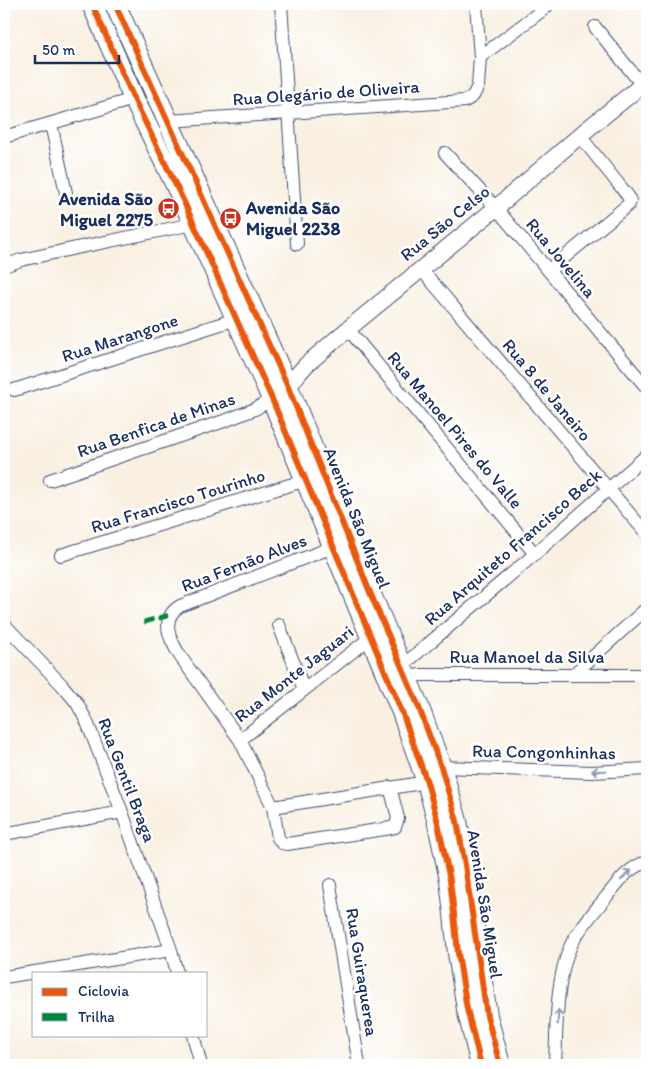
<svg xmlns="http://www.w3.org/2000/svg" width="651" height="1069" font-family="Itim,sans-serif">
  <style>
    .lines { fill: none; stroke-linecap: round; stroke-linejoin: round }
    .minor-casing { stroke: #3c4c72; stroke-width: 14 }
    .tertiary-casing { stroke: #3c4c72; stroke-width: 18 }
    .primary-casing { stroke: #3c4c72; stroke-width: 22 }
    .minor { stroke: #fff; stroke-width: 12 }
    .tertiary { stroke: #fff; stroke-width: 16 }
    .primary { stroke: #fff; stroke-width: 20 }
    .quiet { stroke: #00873e; stroke-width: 5; stroke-dasharray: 10 5; stroke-linecap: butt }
    .cycleway-casing { stroke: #fff; stroke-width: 9 }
    .cycleway { stroke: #e8590c; stroke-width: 6 }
    .oneway { stroke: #8d97ae }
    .labels { text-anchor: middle; stroke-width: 5; stroke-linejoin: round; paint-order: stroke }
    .street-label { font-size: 18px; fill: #1b2f5e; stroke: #fff }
    .poi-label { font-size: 18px; font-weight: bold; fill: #1b2f5e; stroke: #fff; text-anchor: end }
  </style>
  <rect width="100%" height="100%" fill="#fff"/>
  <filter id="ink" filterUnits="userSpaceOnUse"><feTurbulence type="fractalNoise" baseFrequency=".02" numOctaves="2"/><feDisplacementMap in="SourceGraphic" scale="10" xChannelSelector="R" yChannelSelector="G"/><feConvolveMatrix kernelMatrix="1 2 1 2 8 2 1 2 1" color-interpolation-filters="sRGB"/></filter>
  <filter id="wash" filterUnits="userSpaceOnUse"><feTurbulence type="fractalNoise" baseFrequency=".0096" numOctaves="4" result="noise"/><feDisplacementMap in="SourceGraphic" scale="20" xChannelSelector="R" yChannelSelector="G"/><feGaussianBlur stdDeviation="1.12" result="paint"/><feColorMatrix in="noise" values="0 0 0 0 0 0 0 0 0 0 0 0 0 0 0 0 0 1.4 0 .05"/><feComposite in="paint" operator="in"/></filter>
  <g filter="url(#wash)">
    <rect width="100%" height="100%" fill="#f9f0e2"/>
  </g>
  <g filter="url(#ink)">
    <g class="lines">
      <defs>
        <path id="minor" d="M 281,4 L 297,244
          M 595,27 L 647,91
          M 480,57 L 544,9 L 549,4
          M 168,121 L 465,101 L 473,96 L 478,86 L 480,57 L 476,4
          M 51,124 L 66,193
          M 4,137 L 134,99
          M 445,153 L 496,208 L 647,388
          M 4,266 L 21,260 L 76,248 L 193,224
          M 421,269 L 647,534
          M 549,270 L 629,204 L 630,201 L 628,196 L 580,136
          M 348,329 L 535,554
          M 14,390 L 236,319
          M 50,480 L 227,420 L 255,409 L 272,399
          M 333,547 L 180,606 C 159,619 170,640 180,656 L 240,740 L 273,807 L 278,838 L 282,843 L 287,844 L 391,828 L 395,827 L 398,818 L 390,787
          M 61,555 L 306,480
          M 4,624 L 62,685 L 77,703 L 87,722 L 122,812 L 171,950 L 177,973
          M 279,625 L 304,690
          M 402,666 L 535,554 L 647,455
          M 574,674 L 647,608
          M 406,677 L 421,675 L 647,675
          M 240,740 L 304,690 L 371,637
          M 441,767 L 592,772 L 647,769
          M 273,807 L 427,782
          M 4,834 L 122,812
          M 330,885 L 359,1065
          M 4,977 L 171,950
          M 193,1035 L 201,1065
          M 555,1065 C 557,1026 555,981 571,945 C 580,927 595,911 607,896 C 618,882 630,866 647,862"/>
        <path id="tertiary" d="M 280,393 L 288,387 L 298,374 L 307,364 L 348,329 L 496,208 L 585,131 L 647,81"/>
        <path id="primary" d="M 92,4 L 134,99 L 184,202 L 272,399 L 402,712 L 427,782 L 437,819 L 450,880 L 454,914 L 458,953 L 467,1009 L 481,1065
          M 115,4 L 288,387 L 369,590 L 418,705 L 441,767 L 457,821 L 465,865 L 487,1016 L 500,1065"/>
      </defs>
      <use href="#minor" class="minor-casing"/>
      <use href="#tertiary" class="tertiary-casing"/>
      <use href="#primary" class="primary-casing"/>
      <use href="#minor" class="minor"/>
      <use href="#tertiary" class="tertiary"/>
      <use href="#primary" class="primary"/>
      <path class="quiet" d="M 144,622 L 170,615"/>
      <defs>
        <path id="cycleway" d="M 92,4 L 134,99 L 184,202 L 272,399 L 402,712 L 427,782 L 437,819 L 450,880 L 454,914 L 458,953 L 467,1009 L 481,1065
          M 115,4 L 288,387 L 369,590 L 418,705 L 441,767 L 457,821 L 465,865 L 487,1016 L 500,1065"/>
      </defs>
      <use href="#cycleway" class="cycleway-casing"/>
      <use href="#cycleway" class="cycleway"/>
    </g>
    <defs><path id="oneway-shaft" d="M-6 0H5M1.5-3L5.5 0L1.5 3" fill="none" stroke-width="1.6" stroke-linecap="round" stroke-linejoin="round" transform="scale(1.25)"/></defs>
    <g class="oneway">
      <use href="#oneway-shaft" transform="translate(599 771) rotate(179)"/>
      <use href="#oneway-shaft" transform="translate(626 875) rotate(-45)"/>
      <use href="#oneway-shaft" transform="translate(558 1017) rotate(-87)"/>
    </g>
  </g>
  <defs>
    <symbol id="bus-disc" viewBox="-11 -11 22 22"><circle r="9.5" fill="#c8321e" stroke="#fff"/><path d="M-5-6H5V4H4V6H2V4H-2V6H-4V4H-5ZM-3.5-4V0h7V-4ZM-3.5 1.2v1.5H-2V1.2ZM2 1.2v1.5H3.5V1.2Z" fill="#fff"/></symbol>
  </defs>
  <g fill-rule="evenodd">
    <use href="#bus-disc" x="156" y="196" width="25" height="25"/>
    <use href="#bus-disc" x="218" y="206" width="25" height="25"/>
  </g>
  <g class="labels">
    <g class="street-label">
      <text transform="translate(326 93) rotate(-4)" y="6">Rua Olegário de Oliveira</text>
      <text transform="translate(445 223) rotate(-39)" y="6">Rua São Celso</text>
      <text transform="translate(561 258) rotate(50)" y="6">Rua Jovelina</text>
      <text transform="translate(120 338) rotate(-18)" y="6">Rua Marangone</text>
      <text transform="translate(547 390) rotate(50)" y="6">Rua 8 de Janeiro</text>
      <text transform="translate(156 425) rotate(-19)" y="6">Rua Benfica de Minas</text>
      <text transform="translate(455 430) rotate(50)" y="6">Rua Manoel Pires do Valle</text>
      <text transform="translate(178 501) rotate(-17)" y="6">Rua Francisco Tourinho</text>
      <text transform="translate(357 518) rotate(68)" y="6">Avenida São Miguel</text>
      <text transform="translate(513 547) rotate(-41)" y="6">Rua Arquiteto Francisco Beck</text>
      <text transform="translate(244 563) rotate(-21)" y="6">Rua Fernão Alves</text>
      <text x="527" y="663">Rua Manoel da Silva</text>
      <text transform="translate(294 674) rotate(-38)" y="6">Rua Monte Jaguari</text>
      <text transform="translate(544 752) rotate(1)" y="6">Rua Congonhinhas</text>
      <text transform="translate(127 780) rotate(69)" y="6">Rua Gentil Braga</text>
      <text transform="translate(485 904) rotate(81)" y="6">Avenida São Miguel</text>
      <text transform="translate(362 972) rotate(81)" y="6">Rua Guiraquerea</text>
    </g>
    <g class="poi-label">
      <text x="153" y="205">Avenida São<tspan x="153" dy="21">Miguel 2275</tspan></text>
      <text x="246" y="214" text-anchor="start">Avenida São<tspan x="246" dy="21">Miguel 2238</tspan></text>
    </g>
  </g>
  <rect width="651" height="1069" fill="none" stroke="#fff" stroke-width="20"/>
  <rect x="32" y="972" width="175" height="65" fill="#ffffff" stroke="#a4acbf"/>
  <rect x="42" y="988" width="25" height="8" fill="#e8590c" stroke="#a4acbf"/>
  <text x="78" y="996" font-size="15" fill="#1b2f5e">Ciclovia</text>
  <rect x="42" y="1013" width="25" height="8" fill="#00873e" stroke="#a4acbf"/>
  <text x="78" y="1022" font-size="15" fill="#1b2f5e">Trilha</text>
  <path d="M35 55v8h84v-8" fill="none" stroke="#1b2f5e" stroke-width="2.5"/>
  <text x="42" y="55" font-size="15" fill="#1b2f5e" stroke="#ffffff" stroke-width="4" paint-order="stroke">50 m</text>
</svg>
